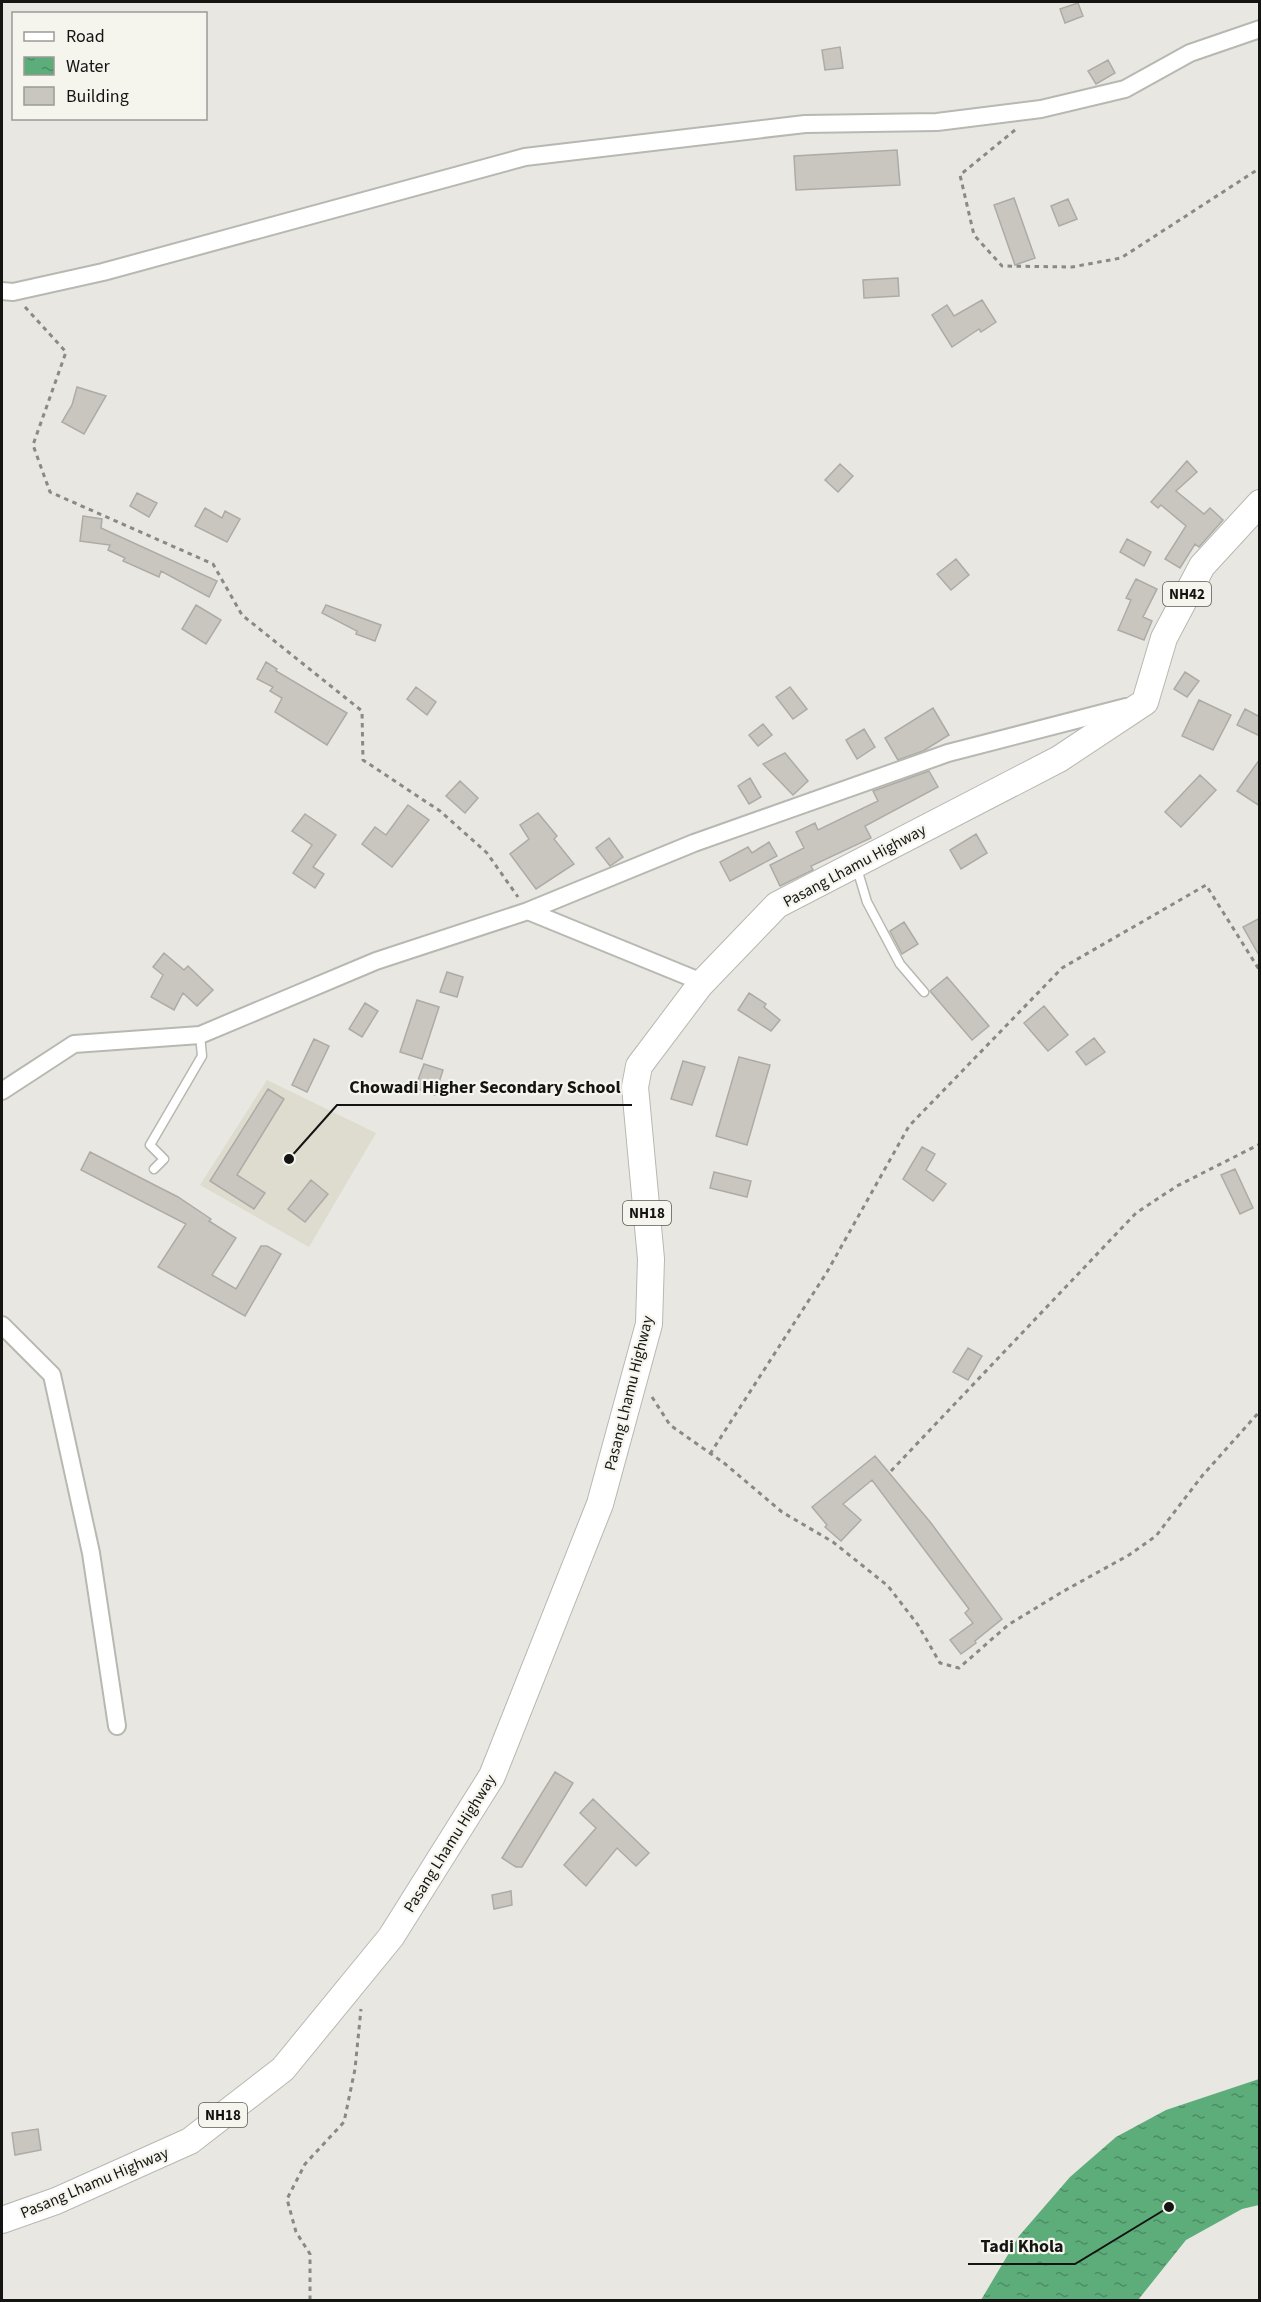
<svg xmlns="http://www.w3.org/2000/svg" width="1261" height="2302" font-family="'Source Sans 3',sans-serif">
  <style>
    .built { fill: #dddccf }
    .water { fill: url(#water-ripples) }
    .building { fill: #c9c6c0; stroke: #aeaba6; stroke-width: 1.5 }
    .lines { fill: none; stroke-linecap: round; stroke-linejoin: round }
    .lane-casing { stroke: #b8b8b2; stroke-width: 11 }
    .street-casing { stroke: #b8b8b2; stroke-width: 20 }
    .primary-casing { stroke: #b8b8b2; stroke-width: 28 }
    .path { stroke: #8a8985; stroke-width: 3; stroke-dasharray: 4.5 4.5; stroke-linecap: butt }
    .lane { stroke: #fff; stroke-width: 8 }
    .street { stroke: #fff; stroke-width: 16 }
    .primary { stroke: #fff; stroke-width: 26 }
    .labels { text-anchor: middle; stroke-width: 4.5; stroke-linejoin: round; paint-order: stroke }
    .shield { fill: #f5f5ee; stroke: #585854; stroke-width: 1.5 }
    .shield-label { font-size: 15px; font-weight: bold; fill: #141412 }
    .street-label { font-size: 16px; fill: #141412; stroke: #f5f5ee }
    .leader { fill: none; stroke: #141412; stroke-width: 2 }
    .callout-dot { fill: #141412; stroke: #f5f5ee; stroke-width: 2 }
    .callout-label { font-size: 18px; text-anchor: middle; font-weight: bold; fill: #141412; stroke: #f5f5ee; stroke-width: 4.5; stroke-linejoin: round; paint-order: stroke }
  </style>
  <defs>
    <pattern id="water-ripples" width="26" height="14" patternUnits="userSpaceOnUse" patternTransform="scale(1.5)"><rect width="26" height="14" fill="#5dad7b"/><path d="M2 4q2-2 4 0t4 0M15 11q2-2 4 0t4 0" fill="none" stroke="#4c8c63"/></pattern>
  </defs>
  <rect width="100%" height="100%" fill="#e8e7e1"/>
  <path class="built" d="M 267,1080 L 376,1133 L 309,1247 L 200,1185 Z"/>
  <path class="water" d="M 1259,2079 L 1259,2205 L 1242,2209 L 1186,2240 L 1138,2300 L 981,2300 L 1019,2236 L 1070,2177 L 1116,2137 L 1166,2110 Z"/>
  <path class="building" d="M 1078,3 L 1083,16 L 1065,23 L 1060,9 Z
    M 840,47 L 843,68 L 825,70 L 822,50 Z
    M 1108,60 L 1115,73 L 1096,84 L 1088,71 Z
    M 897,150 L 900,185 L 796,190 L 794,156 Z
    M 1014,198 L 1035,258 L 1015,265 L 994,205 Z
    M 1068,199 L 1077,219 L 1059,226 L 1051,206 Z
    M 898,278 L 899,296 L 864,298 L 863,280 Z
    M 982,300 L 996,322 L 981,332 L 979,329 L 952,347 L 932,315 L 947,305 L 954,316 Z
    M 77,387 L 106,396 L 84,434 L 62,422 L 72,405 Z
    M 1187,461 L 1197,472 L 1176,491 L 1204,514 L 1210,508 L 1223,520 L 1199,547 L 1195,544 L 1180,568 L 1165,559 L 1186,526 L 1161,505 L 1158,508 L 1151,502 Z
    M 840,464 L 853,476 L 838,492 L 825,480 Z
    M 137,493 L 157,503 L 149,517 L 130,506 Z
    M 205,508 L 222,518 L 225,511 L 240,519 L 227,542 L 195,526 Z
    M 83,516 L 102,519 L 101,528 L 217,581 L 209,597 L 161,571 L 159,577 L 123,561 L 125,558 L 108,550 L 110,545 L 80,541 Z
    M 1127,539 L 1151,552 L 1144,566 L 1120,552 Z
    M 956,559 L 969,575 L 951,590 L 937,574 Z
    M 1136,579 L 1157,589 L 1143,617 L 1152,621 L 1144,640 L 1118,630 L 1131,600 L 1126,598 Z
    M 196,605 L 221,620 L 206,644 L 182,629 Z
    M 326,605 L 381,625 L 375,641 L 356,634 L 357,631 L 322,613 Z
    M 266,662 L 277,669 L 276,671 L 347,713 L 327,745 L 275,712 L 282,698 L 270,691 L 273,687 L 257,679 Z
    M 1185,672 L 1199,681 L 1187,697 L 1174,689 Z
    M 416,687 L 436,702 L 427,715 L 407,699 Z
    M 790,687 L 807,709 L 793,719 L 776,697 Z
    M 1199,700 L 1231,715 L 1213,750 L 1182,736 Z
    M 933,708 L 949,735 L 923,751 L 898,760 L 885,738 Z
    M 1245,709 L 1260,717 L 1260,736 L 1237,725 Z
    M 763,724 L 772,735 L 758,746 L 749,735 Z
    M 864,729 L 875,747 L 857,759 L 846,740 Z
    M 785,753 L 808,781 L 793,795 L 763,764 Z
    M 1260,759 L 1260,806 L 1237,791 Z
    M 929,771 L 938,787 L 865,826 L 871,838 L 811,866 L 813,870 L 780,886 L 770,865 L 804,848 L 796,832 L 815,823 L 818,830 L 878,801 L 873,791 Z
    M 1200,775 L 1216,790 L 1181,827 L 1165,812 Z
    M 750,778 L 761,797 L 749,804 L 738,786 Z
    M 460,781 L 478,798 L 465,813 L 446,796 Z
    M 408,805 L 429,820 L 392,867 L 362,844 L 375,827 L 386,835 Z
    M 538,813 L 557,836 L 554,839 L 574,864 L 536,889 L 510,854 L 529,839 L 520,825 Z
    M 305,814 L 336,835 L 313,867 L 324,874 L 315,888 L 293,873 L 312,845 L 292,831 Z
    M 976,834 L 987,853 L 961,869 L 950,850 Z
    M 609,838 L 623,857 L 610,866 L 596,848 Z
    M 769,842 L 777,856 L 730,881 L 720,862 L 748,847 L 752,853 Z
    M 1260,918 L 1260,957 L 1243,927 Z
    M 904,922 L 918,944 L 902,954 L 890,931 Z
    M 164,953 L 184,970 L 188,966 L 213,990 L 197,1006 L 183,993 L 174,1010 L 151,997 L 163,975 L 153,967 Z
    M 447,972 L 463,977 L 457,997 L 440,992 Z
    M 947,977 L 989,1026 L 972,1040 L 930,991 Z
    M 749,993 L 766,1004 L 764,1007 L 780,1020 L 771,1031 L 738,1010 Z
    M 417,1000 L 439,1007 L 422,1059 L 400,1052 Z
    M 365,1003 L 378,1011 L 362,1037 L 349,1029 Z
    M 1044,1006 L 1068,1035 L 1048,1051 L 1024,1023 Z
    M 1094,1038 L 1105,1052 L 1086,1065 L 1076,1052 Z
    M 314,1039 L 329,1046 L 307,1092 L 292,1085 Z
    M 739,1057 L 770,1065 L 747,1145 L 716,1136 Z
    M 683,1061 L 705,1067 L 692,1105 L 671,1099 Z
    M 424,1064 L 443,1070 L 435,1095 L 415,1088 Z
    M 268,1089 L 284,1099 L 237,1175 L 265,1193 L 254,1209 L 210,1181 Z
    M 922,1147 L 935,1154 L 926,1170 L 946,1184 L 933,1201 L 903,1179 Z
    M 90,1152 L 178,1197 L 211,1219 L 209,1221 L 236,1238 L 212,1275 L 236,1289 L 261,1246 L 267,1246 L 281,1254 L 245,1316 L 158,1267 L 186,1224 L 81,1170 Z
    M 1235,1169 L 1253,1208 L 1240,1214 L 1221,1175 Z
    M 714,1172 L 751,1181 L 747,1197 L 710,1188 Z
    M 311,1180 L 328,1194 L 305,1222 L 288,1209 Z
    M 968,1348 L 982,1356 L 968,1380 L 953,1372 Z
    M 875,1456 L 931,1523 L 1002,1619 L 975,1641 L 976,1643 L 961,1654 L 950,1640 L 973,1623 L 965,1613 L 969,1609 L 872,1480 L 843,1504 L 861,1520 L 841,1541 L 825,1527 L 827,1525 L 812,1507 Z
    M 555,1772 L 573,1783 L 522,1867 L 516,1867 L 502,1858 Z
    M 593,1799 L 649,1853 L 636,1866 L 617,1848 L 586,1886 L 564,1865 L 596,1828 L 580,1813 Z
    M 511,1891 L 512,1905 L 494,1909 L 492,1895 Z
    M 38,2129 L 41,2150 L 15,2155 L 12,2133 Z"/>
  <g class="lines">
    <defs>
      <path id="lane" d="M 854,867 L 858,872 L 867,902 L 900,964 L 924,992
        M 154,1169 L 164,1159 L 150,1145 L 202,1056 L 200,1035"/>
      <path id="street" d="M 2,291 L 13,292 L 103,272 L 525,157 L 805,124 L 937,122 L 1041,109 L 1125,89 L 1190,53 L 1260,29
        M 528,911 L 692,978 L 700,985
        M 2,1091 L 74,1044 L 200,1035 L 376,961 L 528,911 L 694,843 L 948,753 L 1126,707
        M 2,1325 L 52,1375 L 91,1553 L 117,1726"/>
      <path id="primary" d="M 2,2220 L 56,2201 L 190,2141 L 283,2069 L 391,1937 L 492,1776 L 600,1504 L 649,1324 L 651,1259 L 635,1087 L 639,1066 L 700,985 L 777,905 L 1059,759 L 1145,702 L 1164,638 L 1202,566 L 1260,503"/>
    </defs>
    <use href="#lane" class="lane-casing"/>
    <use href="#street" class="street-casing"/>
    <use href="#primary" class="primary-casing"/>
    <path class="path" d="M 1015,130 L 960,175 L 974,235 L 1002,266 L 1072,267 L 1121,258 L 1260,168
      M 25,307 L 66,352 L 33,445 L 50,492 L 213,564 L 242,615 L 362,711 L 363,760 L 440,811 L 487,853 L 518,897
      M 652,1397 L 670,1425 L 724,1463 L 782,1512 L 833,1542 L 888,1586 L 918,1625 L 940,1663 L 959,1668 L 1008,1625 L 1062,1592 L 1129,1555 L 1156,1536 L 1202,1476 L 1260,1411
      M 710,1454 L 827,1272 L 909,1126 L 1062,968 L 1206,885 L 1260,971
      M 891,1471 L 1136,1213 L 1177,1186 L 1260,1144
      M 310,2300 L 310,2254 L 296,2232 L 287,2199 L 305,2164 L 344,2122 L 355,2069 L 361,2009"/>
    <use href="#lane" class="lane"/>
    <use href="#street" class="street"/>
    <use href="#primary" class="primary"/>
  </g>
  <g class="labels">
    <g class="shield">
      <rect x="1163" y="582" width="48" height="24" rx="4.5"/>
      <rect x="623" y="1201" width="48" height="24" rx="4.5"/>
      <rect x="199" y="2103" width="48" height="24" rx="4.5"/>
    </g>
    <g class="shield-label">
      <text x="1187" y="599">NH42</text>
      <text x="647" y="1218">NH18</text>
      <text x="223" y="2120">NH18</text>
    </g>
    <g class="street-label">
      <text transform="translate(854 865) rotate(-28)" y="6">Pasang Lhamu Highway</text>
      <text transform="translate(628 1393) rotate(-76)" y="6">Pasang Lhamu Highway</text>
      <text transform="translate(449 1843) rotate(-58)" y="6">Pasang Lhamu Highway</text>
      <text transform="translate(94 2182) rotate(-23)" y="6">Pasang Lhamu Highway</text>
    </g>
  </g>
  <path class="leader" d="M289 1159L337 1105H632M1169 2207L1075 2264H968"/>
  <g class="callout-dot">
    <circle cx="289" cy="1159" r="6"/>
    <circle cx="1169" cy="2207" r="6"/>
  </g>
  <g class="callout-label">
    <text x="485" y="1093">Chowadi Higher Secondary School</text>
    <text x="1022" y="2252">Tadi Khola</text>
  </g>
  <rect width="1261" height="2302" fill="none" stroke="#141412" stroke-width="6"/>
  <rect x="12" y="12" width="195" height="108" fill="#f5f5ee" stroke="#9b9b96" stroke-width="1.5"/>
  <rect x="24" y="32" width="30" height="9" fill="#ffffff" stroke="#9b9b96" stroke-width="1.5"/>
  <text x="66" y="42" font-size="18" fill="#141412">Road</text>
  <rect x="24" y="57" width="30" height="18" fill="url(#water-ripples)" stroke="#9b9b96" stroke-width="1.5"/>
  <text x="66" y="72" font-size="18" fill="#141412">Water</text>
  <rect x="24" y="87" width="30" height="18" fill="#c9c6c0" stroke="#9b9b96" stroke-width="1.5"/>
  <text x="66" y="102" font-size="18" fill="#141412">Building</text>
</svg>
